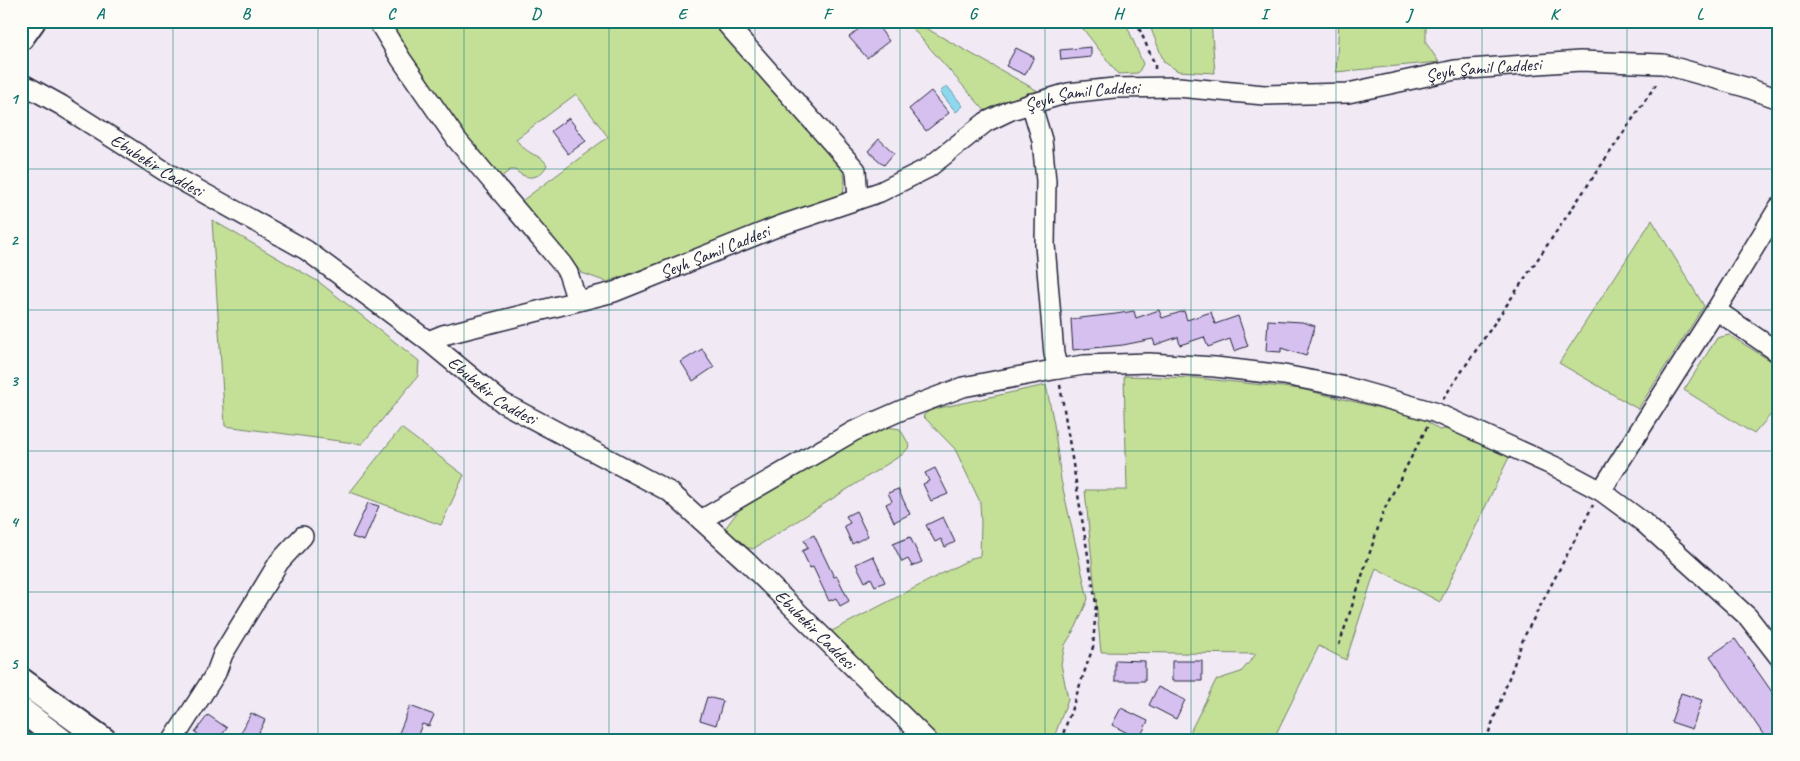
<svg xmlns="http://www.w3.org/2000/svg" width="1800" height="761" font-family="Caveat,sans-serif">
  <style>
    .green { fill: #c4e097; stroke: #738169 }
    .water { fill: #8dd8ee; stroke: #628fa6 }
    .building { fill: #d6c0f0; stroke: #22223b }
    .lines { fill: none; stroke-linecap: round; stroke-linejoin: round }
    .minor-casing { stroke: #22223b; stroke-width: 22 }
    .major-casing { stroke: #22223b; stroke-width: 28 }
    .path { stroke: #22223b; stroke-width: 2.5; stroke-dasharray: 4 4; stroke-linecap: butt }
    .minor { stroke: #fdfcf7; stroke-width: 19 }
    .major { stroke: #fdfcf7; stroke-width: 24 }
    .grid { fill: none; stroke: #0f766e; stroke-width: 1; stroke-opacity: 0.55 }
    .labels { text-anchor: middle; stroke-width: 5; stroke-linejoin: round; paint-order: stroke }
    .street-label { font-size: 18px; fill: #22223b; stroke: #fdfcf7 }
    .neatline { fill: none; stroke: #0f766e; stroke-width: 2 }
    .grid-label { font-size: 16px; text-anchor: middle; font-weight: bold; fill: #0f766e }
  </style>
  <rect width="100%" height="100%" fill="#f1eaf5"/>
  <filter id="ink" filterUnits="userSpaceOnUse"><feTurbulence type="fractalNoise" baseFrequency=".02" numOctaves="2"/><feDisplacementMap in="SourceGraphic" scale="10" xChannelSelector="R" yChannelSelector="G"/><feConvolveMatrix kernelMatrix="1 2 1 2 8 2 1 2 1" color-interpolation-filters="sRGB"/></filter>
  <g filter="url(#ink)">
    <path class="green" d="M 385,21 L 715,21 L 842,167 L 845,179 L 843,194 L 834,200 L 607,282 L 582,273 L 519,203 L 608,137 L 576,94 L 516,139 C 518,142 521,146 524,148 C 532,156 543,156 547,165 C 540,179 527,181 515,170 L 510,170 L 500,178 L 487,160 L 464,139 Z
      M 906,21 L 913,21 L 1038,91 L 986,112 Z
      M 1077,21 L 1125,21 L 1143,64 L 1138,73 L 1118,74 Z
      M 1148,21 L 1211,21 L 1215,73 L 1178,71 L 1164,62 Z
      M 1339,21 L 1426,21 L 1426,43 L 1439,62 L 1336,72 Z
      M 212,220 L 319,282 L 419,361 L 418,376 L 362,444 L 225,426 Z
      M 1652,220 L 1704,306 L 1638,409 L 1559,363 Z
      M 1729,335 L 1779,366 L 1779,405 L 1754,434 L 1684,390 L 1717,338 Z
      M 1124,376 L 1196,378 L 1301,389 L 1422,418 L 1439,430 L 1451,428 L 1510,455 L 1440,602 L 1376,568 L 1346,660 L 1319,646 L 1273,740 L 1186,740 L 1216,680 L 1241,672 L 1256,654 L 1101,652 L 1085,490 L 1127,490 Z
      M 1046,385 L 1054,424 L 1061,480 L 1088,599 L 1076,627 L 1065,645 L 1061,664 L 1068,699 L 1053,740 L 938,740 L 830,632 L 972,558 L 980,556 L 981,522 L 980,502 L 955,449 L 923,416 L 930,410 Z
      M 887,427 L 900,429 L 910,446 L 903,454 L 753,549 L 737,545 L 723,531 L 739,510 L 804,467 L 859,438 Z
      M 401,428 L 464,475 L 441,525 L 350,492 Z"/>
    <path class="water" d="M 947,86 L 963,106 L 956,112 L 940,92 Z"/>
    <path class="building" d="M 868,21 L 874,21 L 889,41 L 867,58 L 849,37 Z
      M 1091,47 L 1091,57 L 1061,60 L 1060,50 Z
      M 1016,48 L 1034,57 L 1025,75 L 1006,66 Z
      M 931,91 L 949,113 L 926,131 L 909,109 Z
      M 569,118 L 586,141 L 568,154 L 551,131 Z
      M 879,139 L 894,153 L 884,165 L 868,151 Z
      M 1159,310 L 1162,318 L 1184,311 L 1187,320 L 1211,312 L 1215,324 L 1238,316 L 1248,346 L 1234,351 L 1230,339 L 1208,347 L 1204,337 L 1180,345 L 1178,337 L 1155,345 L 1153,339 L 1123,345 L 1073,350 L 1071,319 L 1116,314 L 1134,311 L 1136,318 Z
      M 1268,320 L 1302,322 L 1315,326 L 1306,356 L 1281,348 L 1281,352 L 1266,351 Z
      M 702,349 L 714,367 L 693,381 L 681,362 Z
      M 935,468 L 948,494 L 931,501 L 923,484 L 929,481 L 925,473 Z
      M 898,489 L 910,514 L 894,522 L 886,504 L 892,501 L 888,493 Z
      M 368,503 L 379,506 L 364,541 L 352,537 Z
      M 856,511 L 868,536 L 852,544 L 844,526 L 850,523 L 846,516 Z
      M 943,517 L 955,542 L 945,547 L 941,539 L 935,542 L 926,525 Z
      M 814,535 L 834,577 L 837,576 L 849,601 L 840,606 L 836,598 L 829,601 L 813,567 L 810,568 L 802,551 L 808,548 L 804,540 Z
      M 910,537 L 922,562 L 912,566 L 908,559 L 902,562 L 893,544 Z
      M 873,556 L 885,582 L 875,586 L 871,578 L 865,582 L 856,564 Z
      M 1735,639 L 1779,702 L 1779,734 L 1770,740 L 1767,740 L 1710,656 Z
      M 1115,660 L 1145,661 L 1145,681 L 1115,681 Z
      M 1172,661 L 1202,661 L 1202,681 L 1172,681 Z
      M 1158,687 L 1185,700 L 1176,719 L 1149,705 Z
      M 1681,693 L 1702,700 L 1692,729 L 1671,722 Z
      M 707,697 L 723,701 L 716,725 L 700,720 Z
      M 410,706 L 434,715 L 429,726 L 422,724 L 416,740 L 399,733 Z
      M 1121,708 L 1148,721 L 1139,739 L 1112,725 Z
      M 251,713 L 265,720 L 255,740 L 241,733 Z
      M 208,715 L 227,728 L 218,740 L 206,740 L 195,732 Z"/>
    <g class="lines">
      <defs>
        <g id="minor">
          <path d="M 378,21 L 401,59 L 457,140 L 562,264 L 568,273 L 577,301"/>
          <path d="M 724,21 L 856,170 L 858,199"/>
          <path id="s1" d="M 21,83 L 61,105 L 166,172 L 306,250 L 428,341 L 503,403 L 670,492 L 747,562 L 927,740"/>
          <path d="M 1031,103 L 1042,140 L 1046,181 L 1045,245 L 1054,354 L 1058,369"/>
          <path d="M 1716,310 L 1779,353"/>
          <path id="s2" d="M 428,341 L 443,335 L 614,292 L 779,226 L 880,192 L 928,168 L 986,122 L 1011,110 L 1068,93 L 1114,88 L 1178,87 L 1264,95 L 1348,93 L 1455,70 L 1580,61 L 1663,64 L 1745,87 L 1779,99"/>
          <path d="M 1601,491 L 1716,310 L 1779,207"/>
          <path d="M 701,520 L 854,431 L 902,410 L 963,387 L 1058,369 L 1084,365 L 1149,363 L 1215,367 L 1284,375 L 1346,387 L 1434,412 L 1558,468 L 1601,491 L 1643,522 L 1748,617 L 1779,657"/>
          <path d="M 173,740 L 216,673 L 223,654 L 279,562 L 303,536"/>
        </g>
        <path id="major" d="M 21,38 L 33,21
          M 21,680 L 104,740
          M 21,710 L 61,740"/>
      </defs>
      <use href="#minor" class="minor-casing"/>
      <use href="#major" class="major-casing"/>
      <path class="path" d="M 1136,21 L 1155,65 L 1155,71
        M 1060,385 L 1096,604 L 1093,647 L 1061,740
        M 1443,399 L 1657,83
        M 1339,645 L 1384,510 L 1428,425
        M 1486,740 L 1524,637 L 1593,505"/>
      <use href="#minor" class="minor"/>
      <use href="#major" class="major"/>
    </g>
  </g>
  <path class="grid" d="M 173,21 L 173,740M 318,21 L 318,740M 464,21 L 464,740M 609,21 L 609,740M 755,21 L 755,740M 900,21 L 900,740M 1045,21 L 1045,740M 1191,21 L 1191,740M 1336,21 L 1336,740M 1482,21 L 1482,740M 1627,21 L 1627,740M 21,169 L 1779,169M 21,310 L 1779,310M 21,451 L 1779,451M 21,592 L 1779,592"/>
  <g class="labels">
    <g class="street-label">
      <text dy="6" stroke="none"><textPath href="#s2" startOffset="1110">Şeyh Şamil Caddesi</textPath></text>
      <text dy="6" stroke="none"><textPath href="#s2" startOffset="705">Şeyh Şamil Caddesi</textPath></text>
      <text dy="6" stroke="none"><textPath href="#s1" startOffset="159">Ebubekir Caddesi</textPath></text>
      <text dy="6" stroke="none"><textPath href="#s2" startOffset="301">Şeyh Şamil Caddesi</textPath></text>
      <text dy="6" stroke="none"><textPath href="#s1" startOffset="564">Ebubekir Caddesi</textPath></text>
      <text dy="6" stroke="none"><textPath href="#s1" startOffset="969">Ebubekir Caddesi</textPath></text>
    </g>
  </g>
  <rect width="1800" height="761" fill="none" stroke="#fdfcf7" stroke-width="55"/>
  <rect x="28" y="28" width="1744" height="706" class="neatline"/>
  <g class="grid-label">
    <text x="100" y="19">A</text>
    <text x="246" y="19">B</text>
    <text x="391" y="19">C</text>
    <text x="536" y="19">D</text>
    <text x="682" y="19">E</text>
    <text x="827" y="19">F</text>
    <text x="973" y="19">G</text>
    <text x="1118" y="19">H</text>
    <text x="1264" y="19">I</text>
    <text x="1409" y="19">J</text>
    <text x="1554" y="19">K</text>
    <text x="1700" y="19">L</text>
    <text x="14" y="104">1</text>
    <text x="14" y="245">2</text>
    <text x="14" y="386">3</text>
    <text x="14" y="527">4</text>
    <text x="14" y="669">5</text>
  </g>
</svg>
